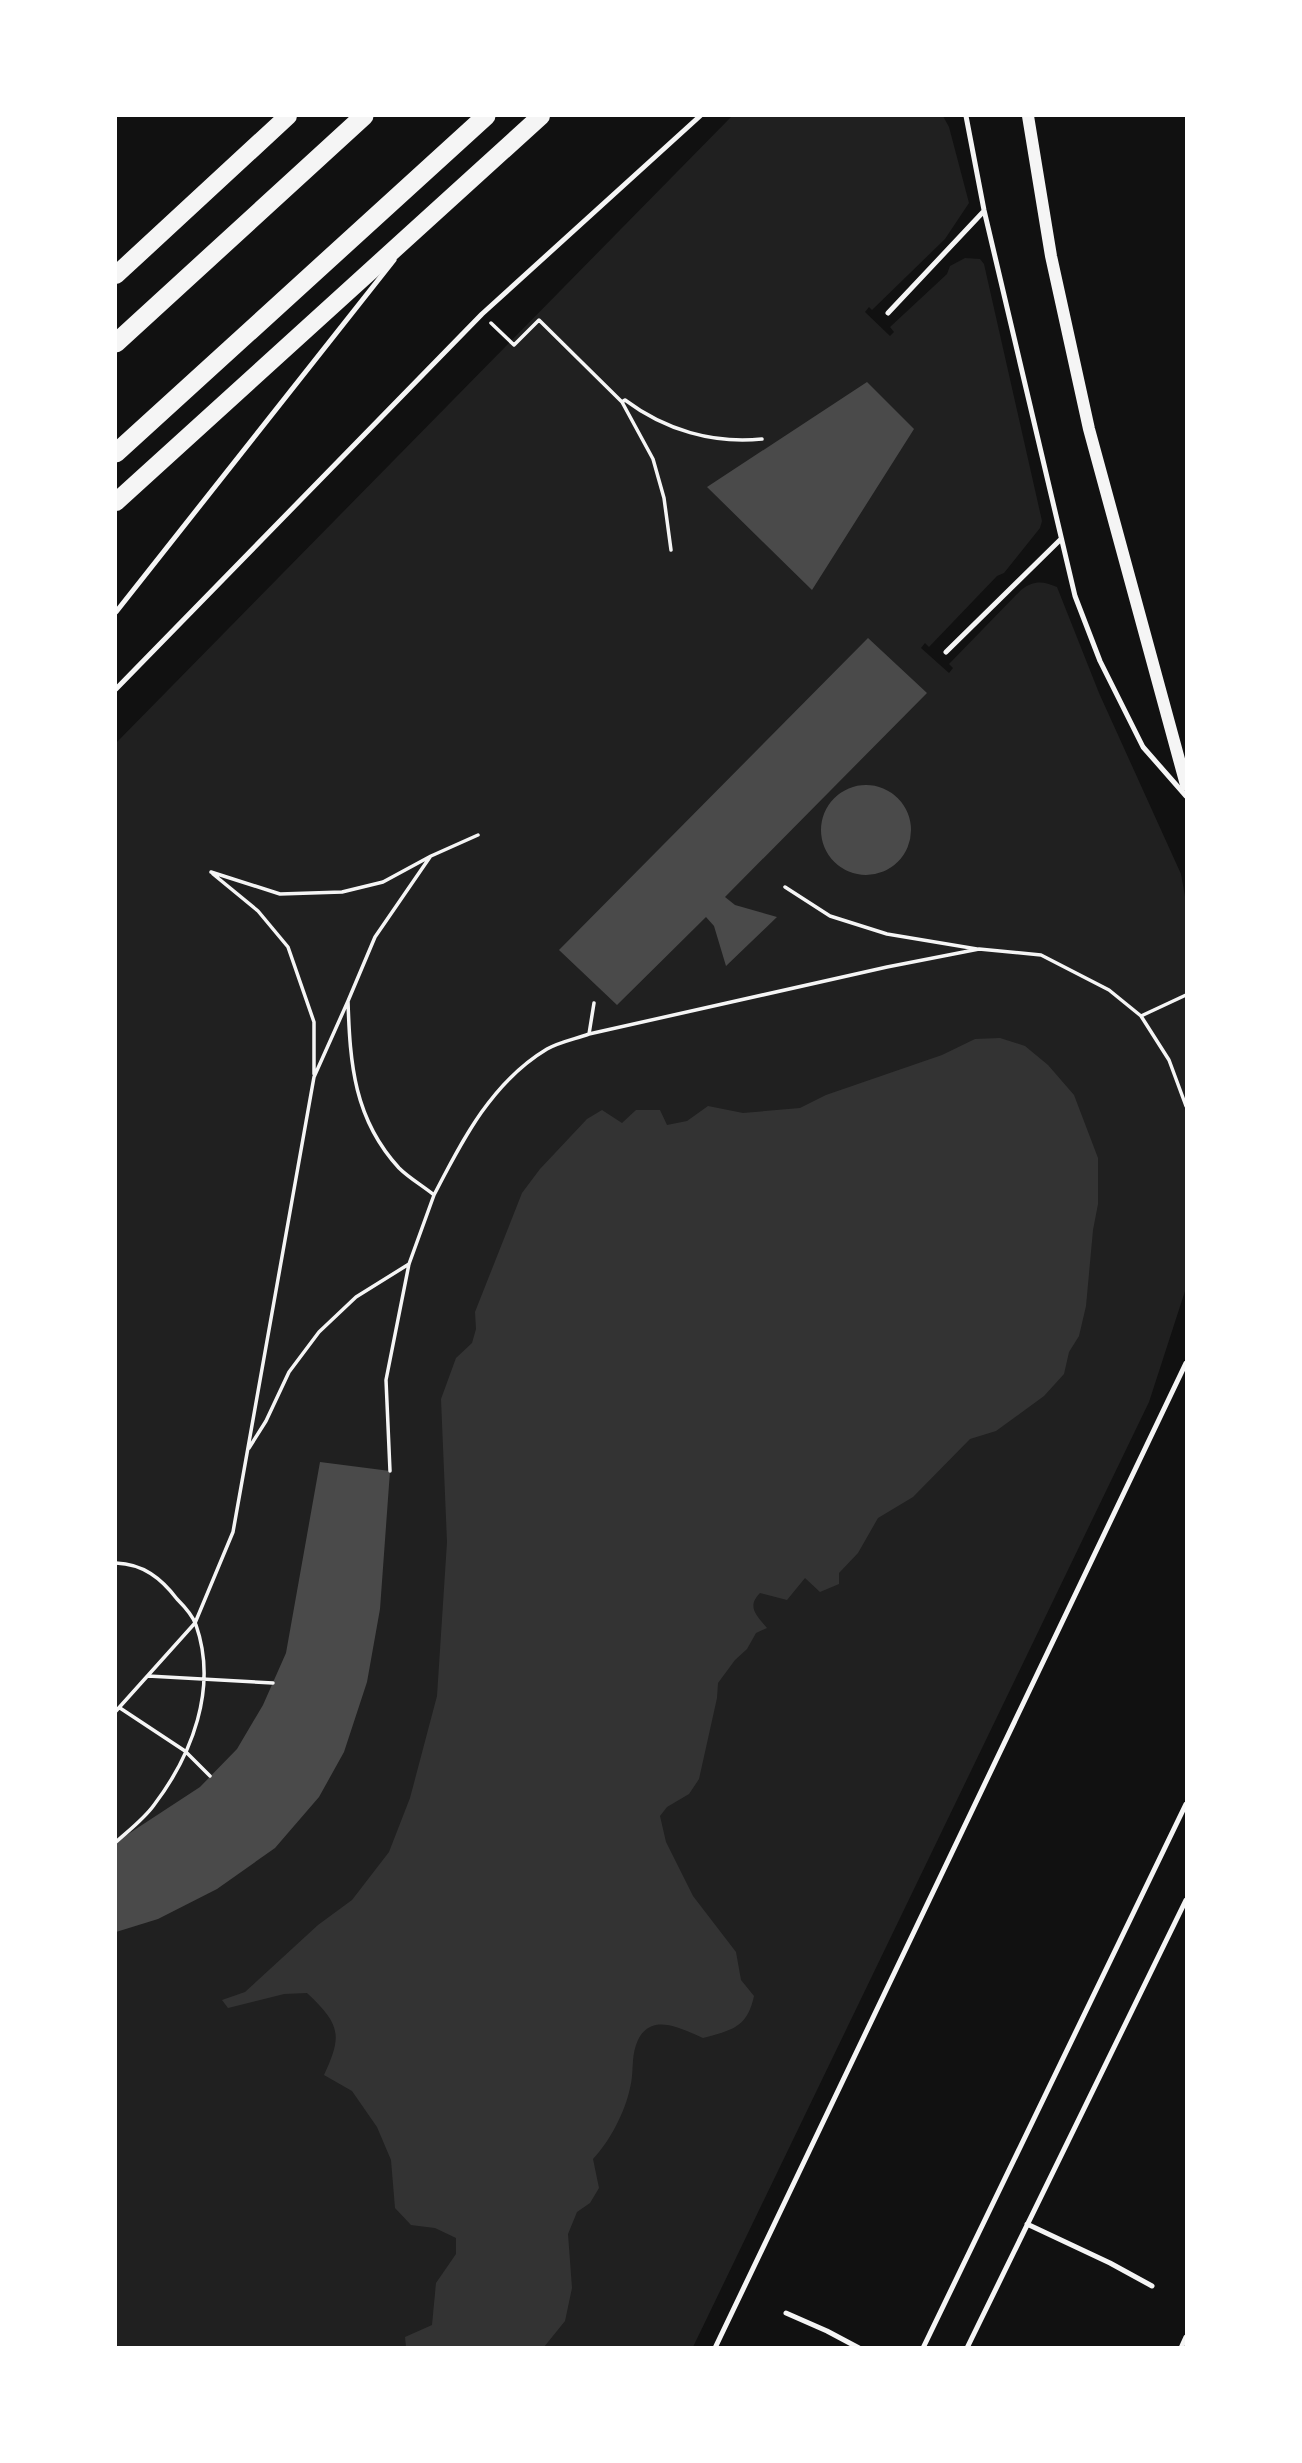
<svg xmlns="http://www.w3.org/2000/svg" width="1302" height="2463" font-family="Montserrat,sans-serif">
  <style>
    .green { fill: #202020 }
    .water { fill: #333 }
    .building { fill: #4a4a4a }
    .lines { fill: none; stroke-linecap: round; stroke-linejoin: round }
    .path { stroke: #f5f5f5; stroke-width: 3.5 }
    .service { stroke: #f5f5f5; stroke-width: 5 }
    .tertiary { stroke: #f5f5f5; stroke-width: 12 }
    .primary { stroke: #f5f5f5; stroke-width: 18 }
    .motorway { stroke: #f5f5f5; stroke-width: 19 }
  </style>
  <rect width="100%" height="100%" fill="#111"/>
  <path class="green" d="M 732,116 L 943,116 L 949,127 L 969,203 L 945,239 L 872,310 L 869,307 L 865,312 L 890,336 L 894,332 L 890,327 L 947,274 L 950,266 L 965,258 L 980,259 L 984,264 L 1042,521 L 1040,528 L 1004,573 L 997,576 L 929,647 L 925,643 L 921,648 L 949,673 L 953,668 L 949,664 L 1021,590 C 1034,580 1043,581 1057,587 L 1099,693 L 1181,874 L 1186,902 L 1186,1288 L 1149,1402 L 693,2347 L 116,2348 L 116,743 Z"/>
  <path class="water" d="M 1000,1038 L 1025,1046 L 1048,1065 L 1074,1095 L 1098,1158 L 1098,1204 L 1093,1230 L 1086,1306 L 1079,1336 L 1069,1352 L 1064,1374 L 1044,1396 L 996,1431 L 970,1439 L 913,1497 L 878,1518 L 858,1553 L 839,1573 L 839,1584 L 820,1592 L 805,1578 L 787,1600 L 760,1593 C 746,1607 757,1616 767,1628 L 756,1633 L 747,1649 L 735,1660 L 718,1683 L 717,1698 L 699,1779 L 689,1794 L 667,1807 L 660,1816 L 666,1842 L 693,1896 L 736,1952 L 741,1980 L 754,1996 C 747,2028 732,2030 703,2038 C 680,2028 648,2010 636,2045 C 631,2059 634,2074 630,2088 C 625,2112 610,2141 593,2159 L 599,2188 L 590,2203 L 577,2212 L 568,2234 L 572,2288 L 565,2321 L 544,2347 L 406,2347 L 405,2337 L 432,2325 L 436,2283 L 456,2254 L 456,2238 L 435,2228 L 411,2225 L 395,2208 L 391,2160 L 377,2127 L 352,2091 L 324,2075 C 343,2035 340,2024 307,1993 L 284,1994 L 228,2008 L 222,2000 L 245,1992 L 318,1925 L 352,1900 L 389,1852 L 410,1798 L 437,1696 L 447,1542 L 441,1399 L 456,1358 L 472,1343 L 476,1329 L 475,1312 L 522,1193 L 540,1169 L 587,1119 L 602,1110 L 622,1123 L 636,1110 L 660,1110 L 667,1125 L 687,1121 L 708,1106 L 743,1113 L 800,1108 L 826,1095 L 942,1055 L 975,1039 Z"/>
  <path class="building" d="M 867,382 L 914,429 L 812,590 L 707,487 Z
    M 868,638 L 927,693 L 725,897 L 735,905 L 777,917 L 726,966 L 714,926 L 706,917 L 617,1005 L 559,950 Z
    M821 830a45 45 0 1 1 90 0a45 45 0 1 1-90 0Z
    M 320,1462 L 390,1471 L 380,1609 L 367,1682 L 344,1752 L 319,1797 L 275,1848 L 217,1889 L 158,1919 L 116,1932 L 116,1842 L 200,1787 L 237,1749 L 263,1705 L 286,1653 Z"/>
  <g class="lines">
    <path class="path" d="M 491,323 L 514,345 L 539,320 L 622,402 L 653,459 L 664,498 L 671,550
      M 622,402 L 625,400 C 665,430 713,444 762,439
      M 211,872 L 280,894 L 342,892 L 383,882 L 431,856 L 478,835
      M 213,874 L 258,911 L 288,947 L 314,1022 L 314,1074
      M 785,887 L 830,916 L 887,934 L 977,949
      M 348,1001 L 375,937 L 430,857
      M 1141,1016 L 1186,995
      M 589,1034 L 887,967 L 979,949 L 1041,955 L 1109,990 L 1141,1016 L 1169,1060 L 1186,1106
      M 434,1195 C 463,1139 492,1082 547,1049 C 559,1042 575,1039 589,1034 L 594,1003
      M 249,1448 L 266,1421 L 289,1372 L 319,1332 L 356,1297 L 409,1264
      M 116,1563 C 143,1564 161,1578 177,1599 C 184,1606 193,1616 196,1625 C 218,1688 192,1755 154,1805 C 144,1819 128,1831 116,1842
      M 148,1676 L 273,1683
      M 120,1708 L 185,1751 L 210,1776
      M 116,1711 L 195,1623 L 233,1532 L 314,1077 L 348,1001 C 350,1064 354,1119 399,1168 C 409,1178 423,1186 434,1195 L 409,1264 L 386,1380 L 390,1471"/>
    <path class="service" d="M 966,116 L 984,210 L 1075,596 L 1100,661 L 1143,747 L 1186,796
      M 888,313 L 984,211
      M 116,612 L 394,260
      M 946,652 L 1060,540
      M 116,689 L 482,314 L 700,116
      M 1027,2224 L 1110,2263 L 1152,2286
      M 786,2313 L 827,2331 L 859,2348
      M 715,2348 L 1186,1363
      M 923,2348 L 1186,1804
      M 967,2348 L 1186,1900
      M 1181,2348 L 1186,2337"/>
    <path class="tertiary" d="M 1028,116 L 1051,256 L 1089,429 L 1186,785"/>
    <path class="primary" d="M 116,275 L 288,116
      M 116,502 L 541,116"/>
    <path class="motorway" d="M 116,343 L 364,116
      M 116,453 L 486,116"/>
  </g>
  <rect width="1302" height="2463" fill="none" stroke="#ffffff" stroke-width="234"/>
</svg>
